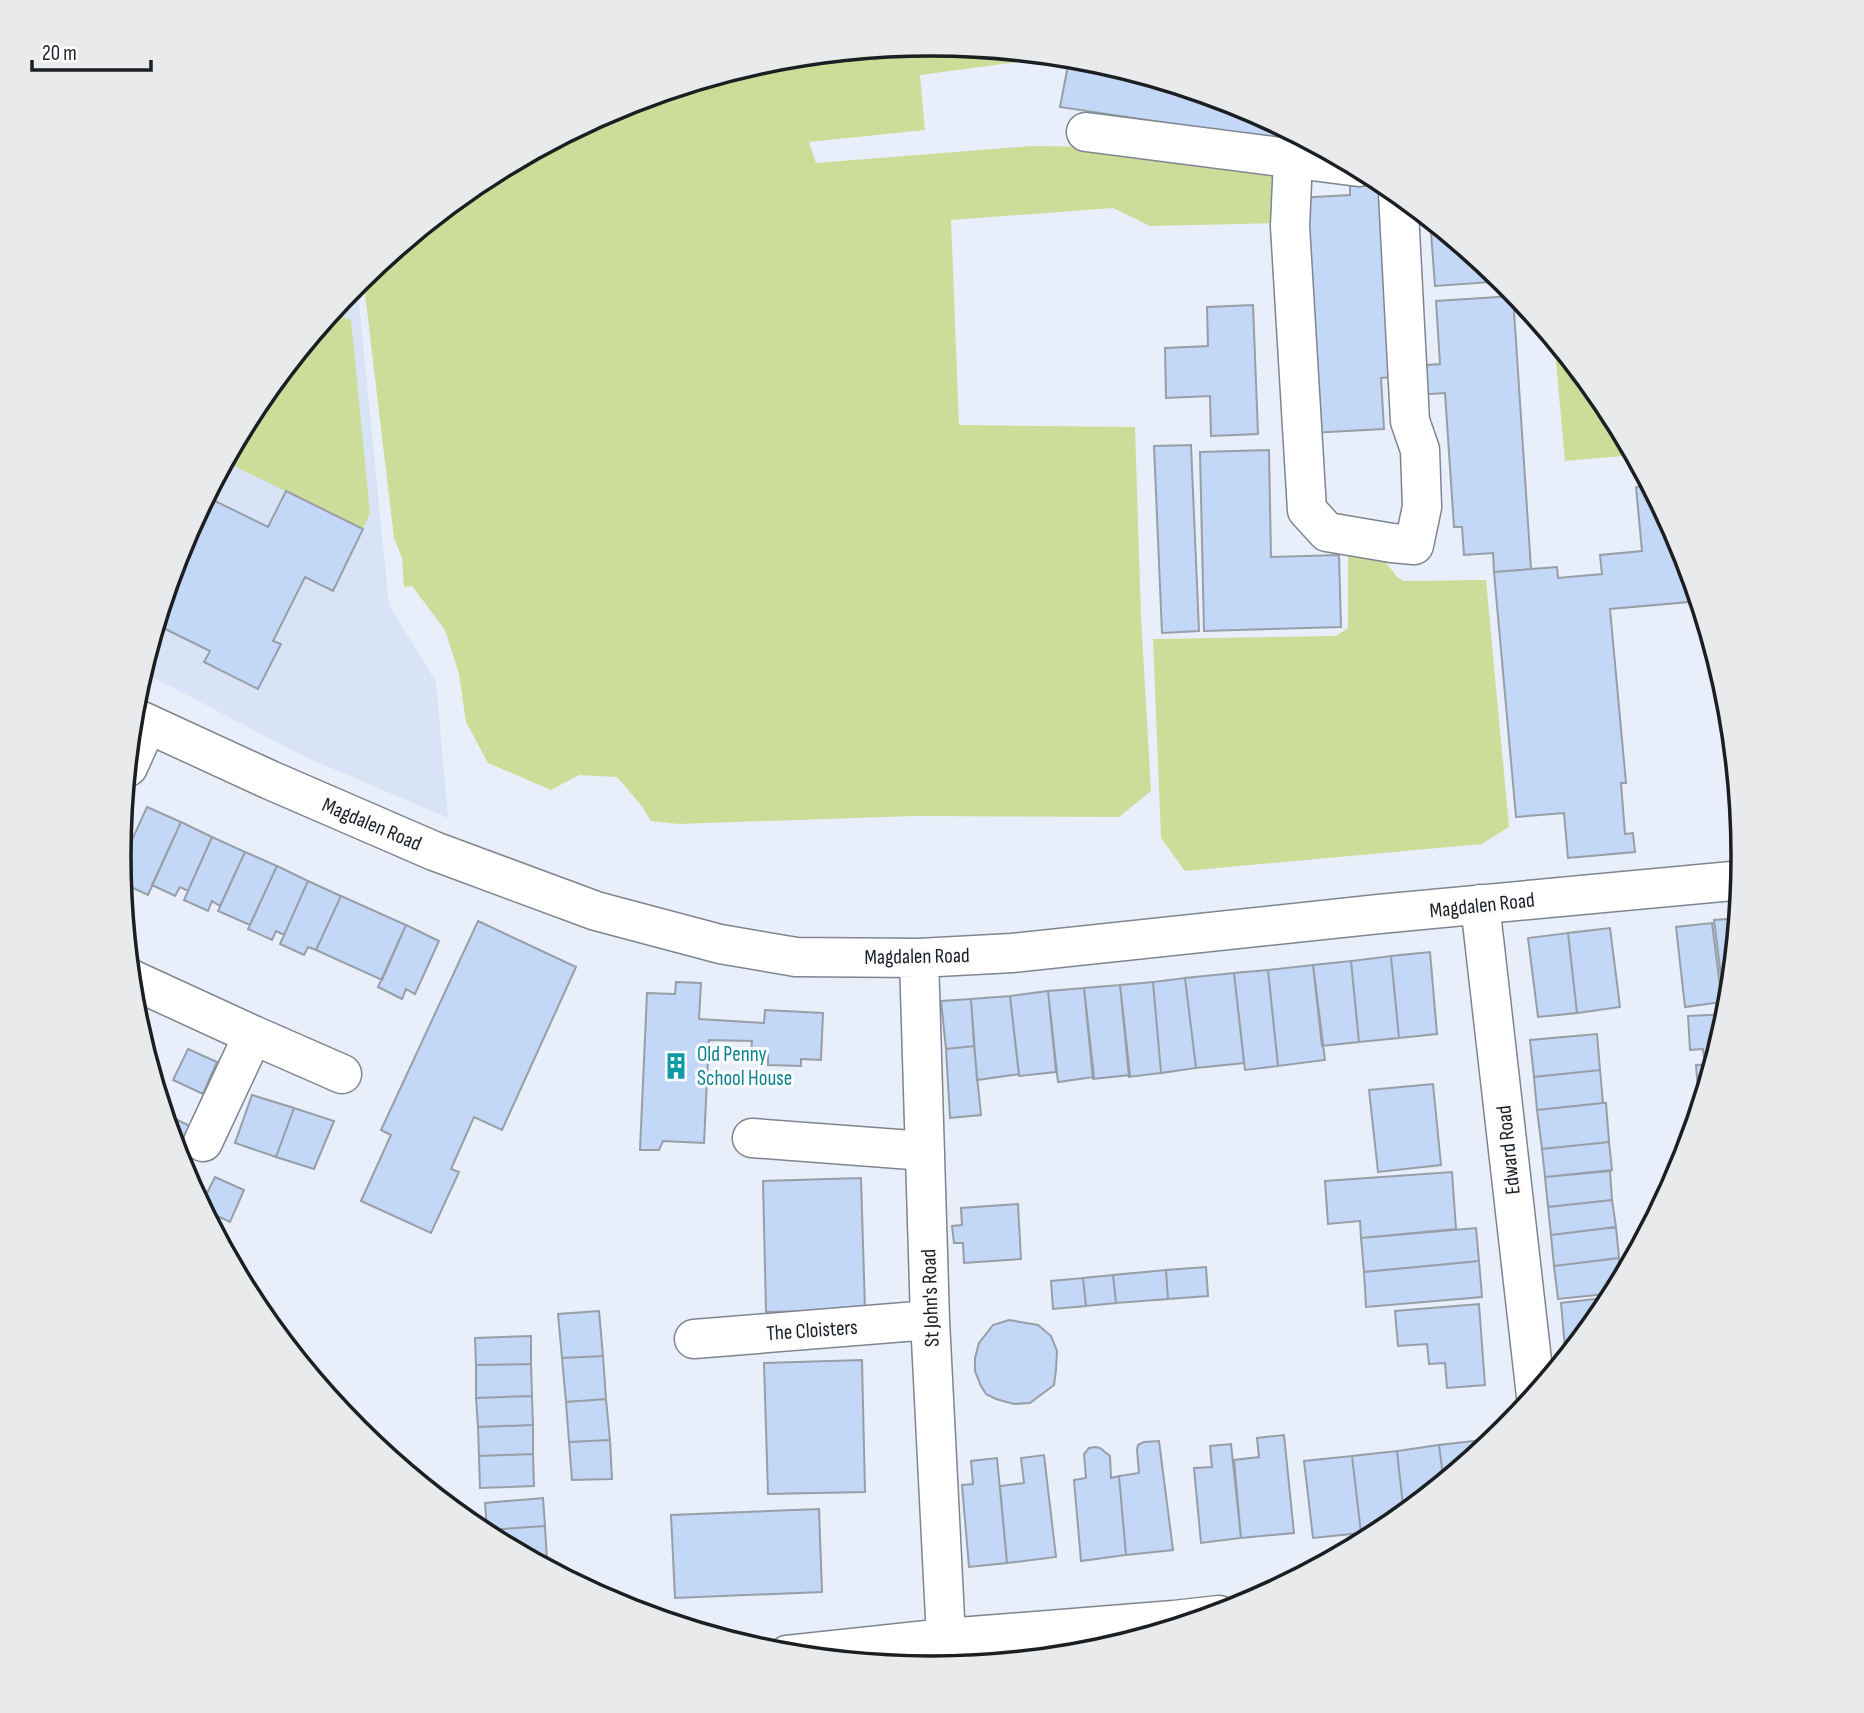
<svg xmlns="http://www.w3.org/2000/svg" width="1864" height="1713" font-family="'Sofia Sans Condensed',sans-serif">
  <style>
    .built { fill: #d8e3f5 }
    .green { fill: #cd9 }
    .building { fill: #c3d7f6; stroke: #989ea8; stroke-width: 2 }
    .lines { fill: none; stroke-linecap: round; stroke-linejoin: round }
    .minor-casing { stroke: #7f858f; stroke-width: 41 }
    .minor { stroke: #fff; stroke-width: 38 }
    .labels { text-anchor: middle; stroke-width: 6; stroke-linejoin: round; paint-order: stroke }
    .street-label { font-size: 21px; fill: #1c1f22; stroke: #fbfcfe }
    .culture-label { font-size: 21px; fill: #0d838f; stroke: #fbfcfe; text-anchor: start }
    .rim { fill: none; stroke: #1c1f22; stroke-width: 3.5 }
  </style>
  <rect width="100%" height="100%" fill="#e8effa"/>
  <path class="built" d="M 357,282 L 389,605 L 436,682 L 448,818 L 303,756 L 143,672 L 181,545 L 256,405 Z"/>
  <path class="green" d="M 932,44 L 1096,61 L 1040,59 L 920,75 L 925,130 L 809,142 L 816,163 L 1031,146 L 1109,147 L 1275,167 L 1279,223 L 1150,226 L 1113,208 L 951,220 L 959,425 L 1135,427 L 1141,617 L 1151,791 L 1119,817 L 914,816 L 678,824 L 651,821 L 641,805 L 617,777 L 579,775 L 551,790 L 488,763 L 466,722 L 459,674 L 445,630 L 412,586 L 404,587 L 402,558 L 394,538 L 363,277 L 481,181 L 621,105 L 774,59 Z
    M 332,313 L 351,320 L 370,513 L 363,529 L 226,462 L 256,405 Z
    M 1554,340 L 1608,405 L 1635,455 L 1565,461 Z
    M 1348,553 L 1384,560 L 1397,577 L 1404,581 L 1486,580 L 1509,827 L 1482,844 L 1185,871 L 1161,838 L 1153,639 L 1336,636 L 1348,628 Z"/>
  <path class="building" d="M 1069,60 L 1097,61 L 1243,106 L 1318,146 L 1060,107 Z
    M 1383,185 L 1393,377 L 1381,378 L 1384,429 L 1310,433 L 1297,198 L 1350,195 L 1350,186 Z
    M 1430,219 L 1506,281 L 1435,286 Z
    M 1513,296 L 1531,569 L 1494,572 L 1493,553 L 1464,555 L 1462,527 L 1454,527 L 1445,393 L 1417,395 L 1415,366 L 1440,364 L 1436,301 Z
    M 1253,305 L 1258,434 L 1211,436 L 1210,396 L 1166,398 L 1165,348 L 1208,346 L 1207,307 Z
    M 1191,445 L 1199,631 L 1162,633 L 1154,446 Z
    M 1269,450 L 1271,557 L 1339,555 L 1341,627 L 1204,631 L 1200,452 Z
    M 1651,485 L 1683,546 L 1700,601 L 1610,609 L 1626,783 L 1621,783 L 1625,834 L 1633,833 L 1635,852 L 1568,858 L 1564,813 L 1516,817 L 1494,572 L 1557,567 L 1558,578 L 1602,574 L 1600,555 L 1642,551 L 1636,487 Z
    M 286,491 L 363,529 L 333,591 L 305,577 L 273,641 L 281,644 L 258,689 L 204,662 L 210,651 L 157,625 L 181,545 L 207,497 L 268,527 Z
    M 147,807 L 181,822 L 148,895 L 122,883 L 120,866 Z
    M 181,822 L 212,837 L 188,891 L 180,887 L 175,896 L 152,885 Z
    M 212,837 L 245,852 L 220,906 L 212,901 L 208,911 L 184,900 Z
    M 245,852 L 277,866 L 250,925 L 218,911 Z
    M 277,866 L 308,881 L 284,935 L 276,931 L 272,940 L 248,929 Z
    M 308,881 L 341,896 L 316,950 L 308,947 L 304,955 L 280,944 Z
    M 341,896 L 406,925 L 382,980 L 316,950 Z
    M 1739,918 L 1731,999 L 1724,1000 L 1714,920 Z
    M 478,921 L 576,967 L 502,1130 L 474,1117 L 451,1169 L 459,1172 L 431,1233 L 361,1201 L 391,1135 L 381,1130 Z
    M 1712,923 L 1722,1002 L 1685,1007 L 1676,927 Z
    M 406,925 L 439,941 L 415,994 L 406,989 L 402,999 L 378,987 Z
    M 1610,928 L 1620,1007 L 1577,1013 L 1568,933 Z
    M 1568,933 L 1577,1013 L 1538,1017 L 1528,938 Z
    M 1430,952 L 1437,1034 L 1399,1038 L 1391,956 Z
    M 1391,956 L 1399,1038 L 1359,1042 L 1351,961 Z
    M 1351,961 L 1359,1042 L 1322,1046 L 1313,965 Z
    M 1313,965 L 1325,1060 L 1278,1066 L 1268,970 Z
    M 1268,970 L 1278,1066 L 1245,1070 L 1234,973 Z
    M 1234,973 L 1244,1063 L 1196,1068 L 1185,978 Z
    M 1185,978 L 1196,1068 L 1161,1073 L 1153,982 Z
    M 676,982 L 701,983 L 699,1019 L 764,1023 L 765,1010 L 823,1013 L 821,1060 L 801,1059 L 801,1066 L 768,1065 L 768,1055 L 751,1054 L 752,1041 L 709,1040 L 704,1143 L 663,1141 L 659,1150 L 640,1150 L 647,993 L 675,994 Z
    M 1153,982 L 1161,1073 L 1129,1077 L 1120,985 Z
    M 1120,985 L 1130,1075 L 1093,1079 L 1084,988 Z
    M 1084,988 L 1094,1077 L 1058,1082 L 1048,991 Z
    M 1048,991 L 1056,1072 L 1019,1076 L 1010,996 Z
    M 1010,996 L 1019,1074 L 977,1080 L 971,999 Z
    M 971,999 L 974,1046 L 946,1049 L 941,1001 Z
    M 1729,1014 L 1714,1064 L 1705,1065 L 1703,1049 L 1690,1050 L 1688,1016 Z
    M 1597,1034 L 1600,1070 L 1534,1077 L 1530,1040 Z
    M 974,1046 L 981,1115 L 950,1118 L 946,1049 Z
    M 188,1049 L 217,1062 L 203,1094 L 173,1080 Z
    M 1714,1064 L 1703,1101 L 1699,1101 L 1696,1065 Z
    M 1600,1070 L 1603,1103 L 1537,1110 L 1534,1077 Z
    M 1433,1084 L 1441,1165 L 1378,1172 L 1369,1090 Z
    M 252,1095 L 294,1108 L 276,1157 L 235,1143 Z
    M 1603,1103 L 1606,1103 L 1609,1142 L 1542,1149 L 1537,1110 Z
    M 294,1108 L 334,1121 L 314,1169 L 276,1157 Z
    M 165,1114 L 192,1127 L 178,1157 Z
    M 1609,1142 L 1612,1170 L 1545,1177 L 1542,1149 Z
    M 1610,1171 L 1612,1200 L 1548,1207 L 1545,1177 Z
    M 1452,1172 L 1456,1229 L 1361,1238 L 1360,1221 L 1328,1224 L 1325,1181 Z
    M 215,1177 L 244,1190 L 230,1222 L 204,1210 L 201,1205 Z
    M 861,1178 L 865,1310 L 766,1312 L 763,1181 Z
    M 1612,1200 L 1616,1227 L 1551,1235 L 1548,1207 Z
    M 1018,1204 L 1021,1259 L 964,1263 L 963,1243 L 954,1243 L 952,1226 L 962,1225 L 961,1208 Z
    M 1616,1227 L 1619,1258 L 1554,1266 L 1551,1235 Z
    M 1476,1228 L 1479,1261 L 1364,1272 L 1361,1238 Z
    M 1619,1258 L 1622,1282 L 1616,1293 L 1558,1299 L 1554,1266 Z
    M 1479,1261 L 1482,1297 L 1366,1307 L 1364,1272 Z
    M 1206,1267 L 1208,1296 L 1168,1299 L 1166,1270 Z
    M 1166,1270 L 1168,1299 L 1116,1303 L 1113,1275 Z
    M 1113,1275 L 1116,1303 L 1086,1306 L 1083,1278 Z
    M 1083,1278 L 1086,1306 L 1053,1309 L 1051,1281 Z
    M 1603,1298 L 1604,1313 L 1566,1359 L 1561,1303 Z
    M 1479,1304 L 1485,1385 L 1447,1388 L 1445,1363 L 1429,1364 L 1427,1344 L 1398,1346 L 1395,1311 Z
    M 599,1311 L 603,1356 L 562,1358 L 558,1314 Z
    M 1009,1320 L 1038,1325 L 1051,1336 L 1057,1351 L 1056,1370 L 1054,1385 L 1030,1403 L 1014,1404 L 996,1399 L 986,1394 L 981,1386 L 975,1371 L 975,1358 L 979,1343 L 993,1325 Z
    M 531,1336 L 531,1364 L 476,1365 L 475,1338 Z
    M 603,1356 L 606,1399 L 566,1402 L 562,1358 Z
    M 862,1360 L 865,1492 L 768,1494 L 764,1363 Z
    M 531,1364 L 532,1396 L 476,1398 L 476,1365 Z
    M 532,1396 L 533,1425 L 478,1427 L 476,1398 Z
    M 606,1399 L 610,1440 L 569,1442 L 566,1402 Z
    M 533,1425 L 533,1454 L 479,1456 L 478,1427 Z
    M 1284,1435 L 1294,1533 L 1241,1538 L 1234,1460 L 1259,1457 L 1257,1438 Z
    M 610,1440 L 612,1479 L 572,1480 L 569,1442 Z
    M 1482,1440 L 1483,1451 L 1444,1483 L 1439,1445 Z
    M 1159,1441 L 1173,1550 L 1126,1555 L 1119,1476 L 1139,1473 L 1137,1450 L 1138,1445 L 1144,1442 Z
    M 1231,1444 L 1241,1538 L 1201,1543 L 1194,1468 L 1212,1467 L 1210,1446 Z
    M 1439,1445 L 1444,1483 L 1404,1515 L 1397,1451 Z
    M 1095,1447 L 1100,1448 L 1110,1456 L 1111,1478 L 1119,1476 L 1126,1555 L 1081,1561 L 1074,1480 L 1086,1478 L 1084,1454 L 1089,1448 Z
    M 1397,1451 L 1404,1515 L 1386,1530 L 1361,1533 L 1352,1456 Z
    M 533,1454 L 534,1486 L 480,1488 L 479,1456 Z
    M 1044,1455 L 1056,1557 L 1007,1563 L 1000,1486 L 1024,1483 L 1021,1458 Z
    M 1352,1456 L 1361,1533 L 1313,1538 L 1304,1461 Z
    M 997,1458 L 1007,1563 L 969,1567 L 962,1485 L 973,1484 L 971,1461 Z
    M 543,1498 L 545,1526 L 487,1530 L 485,1503 Z
    M 819,1509 L 822,1592 L 675,1598 L 671,1515 Z
    M 545,1526 L 547,1561 L 536,1562 L 487,1536 L 487,1530 Z"/>
  <g class="lines">
    <defs>
      <path id="minor" d="M 1086,132 L 1359,167
        M 1293,160 L 1290,226 L 1307,510 L 1327,532 L 1392,543 L 1414,545 L 1422,507 L 1420,450 L 1410,421 L 1398,193
        M 133,717 L 270,780 L 434,851 L 596,911 L 720,944 L 796,957 L 919,958 L 1012,953 L 1379,914 L 1743,880
        M 128,767 L 147,725
        M 1480,904 L 1536,1396
        M 919,958 L 930,1320 L 946,1638
        M 131,979 L 253,1035 L 203,1142
        M 253,1035 L 342,1074
        M 752,1138 L 925,1151
        M 694,1339 L 930,1320
        M 787,1655 L 946,1638 L 1174,1620 L 1219,1615"/>
    </defs>
    <use href="#minor" class="minor-casing"/>
    <use href="#minor" class="minor"/>
  </g>
  <defs>
    <symbol id="building-bare" viewBox="-9 -9 18 18"><path d="M-4-6H4V6H1V3H-1V6H-4ZM-2.5-4.3h1.7v1.8h-1.7ZM.8-4.3h1.7v1.8H.8ZM-2.5-1h1.7V.8h-1.7ZM.8-1h1.7V.8H.8Z" fill="#0f9aa8" stroke="#fbfcfe" stroke-width="2.5" paint-order="stroke"/></symbol>
  </defs>
  <g fill-rule="evenodd">
    <use href="#building-bare" x="657" y="1047" width="38" height="38"/>
  </g>
  <g class="labels">
    <g class="street-label">
      <text transform="translate(372 824) rotate(23)" y="7">Magdalen Road</text>
      <text transform="translate(1482 905) rotate(-6)" y="7">Magdalen Road</text>
      <text transform="translate(917 956) rotate(-1)" y="7">Magdalen Road</text>
      <text transform="translate(1508 1150) rotate(-96)" y="7">Edward Road</text>
      <text transform="translate(930 1298) rotate(-92)" y="7">St John's Road</text>
      <text transform="translate(812 1330) rotate(-4)" y="7">The Cloisters</text>
    </g>
    <g class="culture-label">
      <text x="697" y="1061">Old Penny<tspan x="697" dy="24">School House</tspan></text>
    </g>
  </g>
  <path d="M0 0H1864V1713H0ZM131 856a800 800 0 1 1 1600 0a800 800 0 1 1-1600 0Z" fill="#e9eaec" fill-rule="evenodd"/>
  <path class="rim" d="M131 856a800 800 0 1 1 1600 0a800 800 0 1 1-1600 0Z"/>
  <path d="M32 60v10h119v-10" fill="none" stroke="#1c1f22" stroke-width="3.5"/>
  <text x="42" y="60" font-size="21" fill="#1c1f22" stroke="#fbfcfe" stroke-width="5" paint-order="stroke">20 m</text>
</svg>
